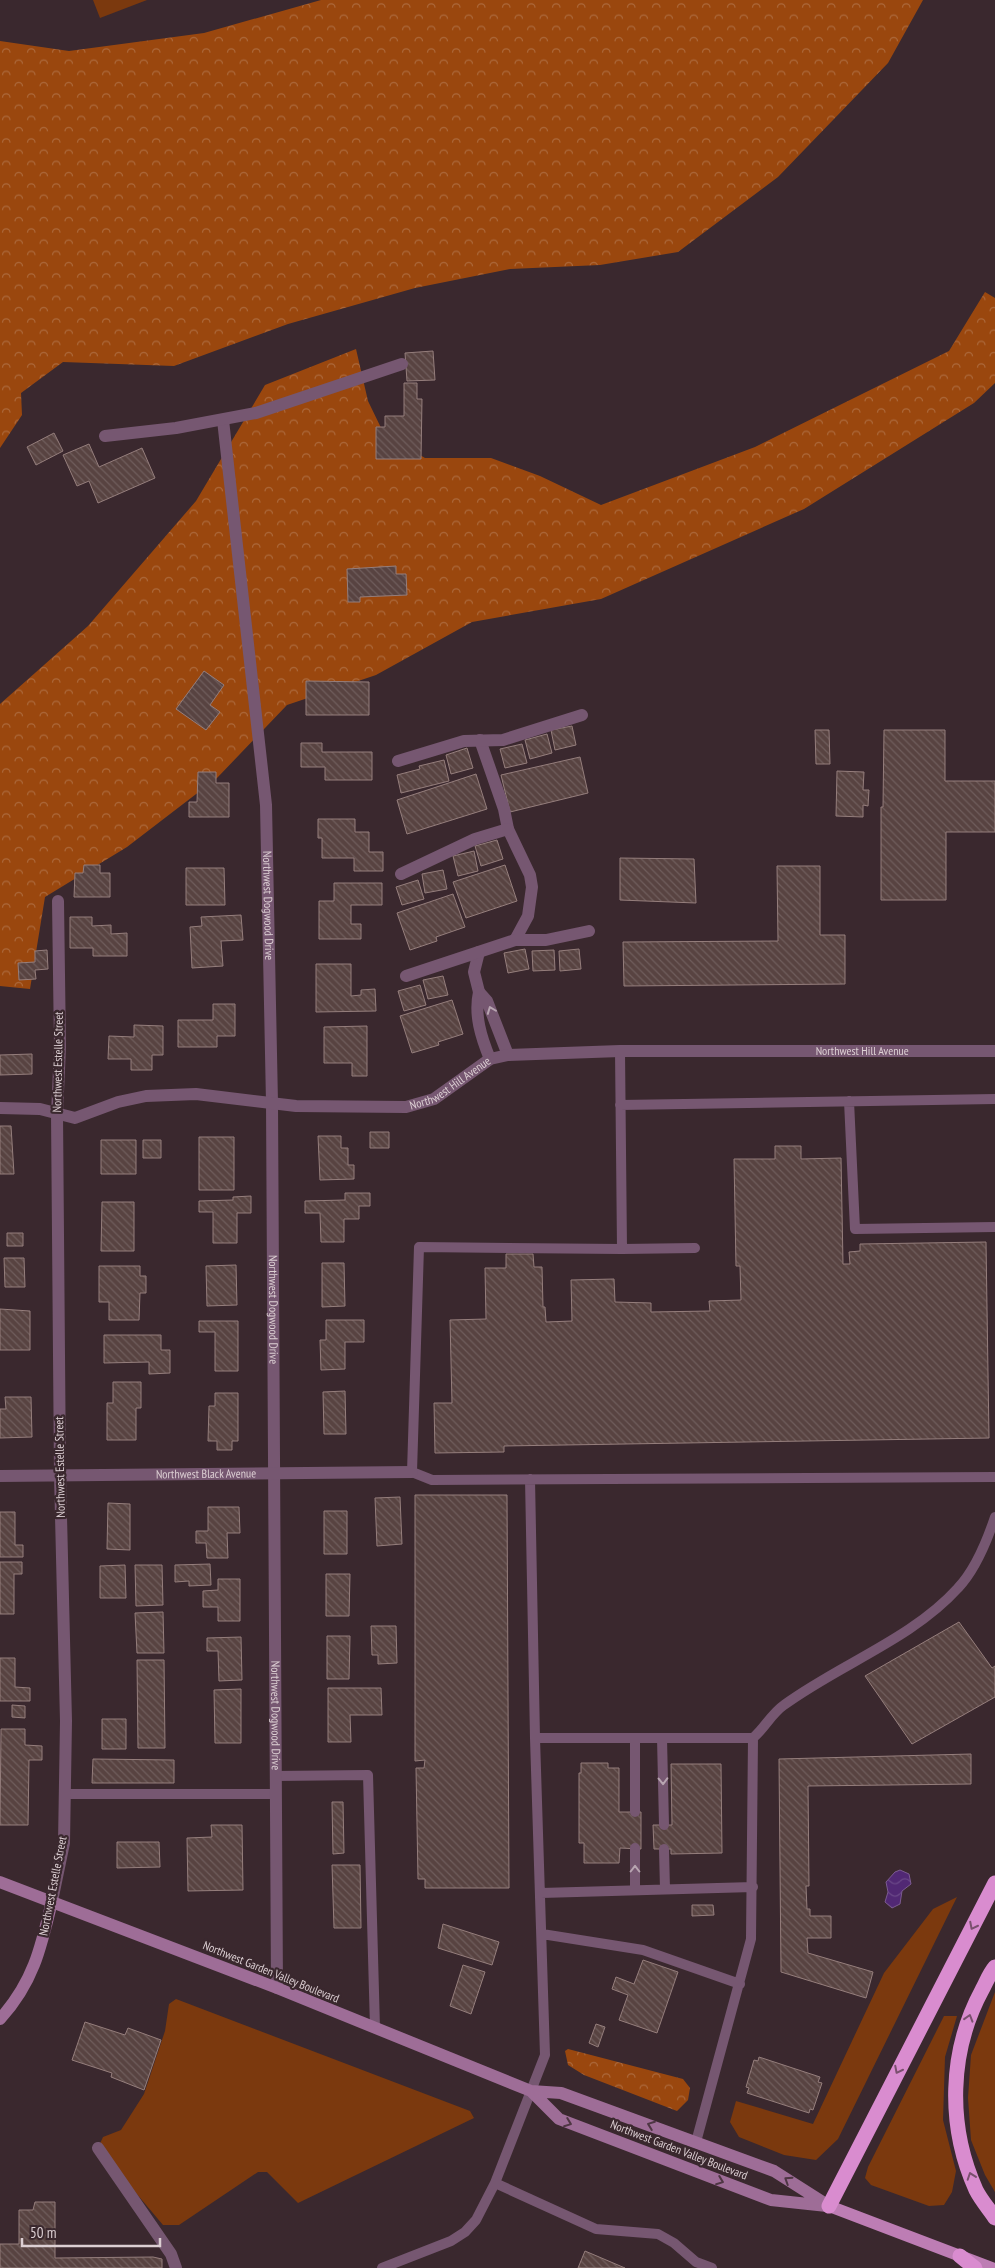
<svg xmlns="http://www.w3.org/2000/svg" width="995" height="2268" font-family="'PT Sans Narrow',sans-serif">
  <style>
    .grass { fill: #7b390e }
    .forest { fill: url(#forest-crowns) }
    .water { fill: url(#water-waves); stroke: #7b5a90 }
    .building { fill: url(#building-back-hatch); stroke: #957e7c }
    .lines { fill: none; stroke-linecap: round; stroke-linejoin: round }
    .lane { stroke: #765771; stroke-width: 10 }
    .street { stroke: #765771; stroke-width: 12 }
    .secondary { stroke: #9e6d97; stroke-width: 12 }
    .primary { stroke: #bd7db4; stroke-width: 12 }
    .highway { stroke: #d98ccf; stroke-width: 15 }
    .oneway { stroke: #b8a5b1 }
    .oneway2 { stroke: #7a506e }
    .oneway3 { stroke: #4e3643 }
    .labels { text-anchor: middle; stroke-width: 4.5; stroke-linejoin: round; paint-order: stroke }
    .street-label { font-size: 12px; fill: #dccfd3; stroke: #3a282e }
  </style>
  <defs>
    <pattern id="forest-crowns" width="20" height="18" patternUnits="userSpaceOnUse" patternTransform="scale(1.25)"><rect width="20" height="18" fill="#9a470e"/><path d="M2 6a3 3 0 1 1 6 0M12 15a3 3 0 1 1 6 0" fill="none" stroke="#ac693c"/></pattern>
    <pattern id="water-waves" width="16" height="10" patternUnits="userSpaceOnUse" patternTransform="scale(1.25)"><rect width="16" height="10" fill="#512874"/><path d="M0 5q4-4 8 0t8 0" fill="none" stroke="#694687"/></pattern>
    <pattern id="building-back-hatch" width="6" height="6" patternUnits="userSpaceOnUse" patternTransform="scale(1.25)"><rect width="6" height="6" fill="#584341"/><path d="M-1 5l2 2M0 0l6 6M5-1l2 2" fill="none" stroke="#6f5d5c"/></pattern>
  </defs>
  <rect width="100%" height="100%" fill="#3a282e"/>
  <path class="grass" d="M 93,0 L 147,0 L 100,18 Z
    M 957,1897 L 838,2139 L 816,2160 L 784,2155 L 739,2137 L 730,2122 L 736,2101 L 813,2124 L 884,1973 L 933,1909 Z
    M 995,1992 L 995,2192 L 985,2175 L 971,2140 L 968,2098 L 971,2055 Z
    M 176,1999 L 470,2111 L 474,2118 L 298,2203 L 267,2172 L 258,2172 L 179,2225 L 163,2225 L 98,2148 L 103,2137 L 121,2130 L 144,2094 L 165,2031 L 169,2004 Z
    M 944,2016 L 957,2016 L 945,2057 L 943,2120 L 956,2171 L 952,2192 L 944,2205 L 929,2206 L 871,2185 L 865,2178 L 868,2167 Z"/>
  <path class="forest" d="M 321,0 L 923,0 L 888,63 L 778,177 L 678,252 L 600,265 L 510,269 L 415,288 L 288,324 L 174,366 L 63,362 L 21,393 L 22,415 L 0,448 L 0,41 L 69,51 L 204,33 Z
    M 985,292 L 995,298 L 995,383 L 974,403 L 804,509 L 601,599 L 472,622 L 376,675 L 287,705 L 217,778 L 127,847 L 45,897 L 30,989 L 0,986 L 0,704 L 88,626 L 196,501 L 265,385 L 356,349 L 368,401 L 384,434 L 425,458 L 491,458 L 540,476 L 601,505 L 755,447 L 949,351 Z
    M 568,2049 L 683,2079 L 690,2088 L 688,2100 L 677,2111 L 584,2075 L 568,2065 L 565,2051 Z"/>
  <path class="water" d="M 900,1870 L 909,1874 L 911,1884 L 902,1891 L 900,1904 L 892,1908 L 885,1902 L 888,1892 L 886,1882 L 895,1872 Z"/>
  <path class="building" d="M 433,351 L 435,380 L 407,381 L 405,353 Z
    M 404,383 L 417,383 L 417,399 L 422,399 L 421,459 L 376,459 L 376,427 L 385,427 L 385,416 L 404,416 Z
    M 54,433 L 63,451 L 36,465 L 27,447 Z
    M 89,444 L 99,467 L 142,448 L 155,478 L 98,503 L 89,481 L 77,486 L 63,455 Z
    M 396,566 L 396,574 L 406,574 L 407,595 L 360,597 L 360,602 L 348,602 L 347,569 Z
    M 204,671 L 224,685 L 210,705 L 220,712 L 206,730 L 176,709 Z
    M 306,681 L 369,682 L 369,715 L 306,715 Z
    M 572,726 L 576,745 L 555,750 L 551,730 Z
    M 815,730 L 829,730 L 830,764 L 816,764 Z
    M 884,730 L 945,730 L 945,781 L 995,781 L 995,832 L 946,832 L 946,900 L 881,900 L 881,807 L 883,807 Z
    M 547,734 L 552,753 L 530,759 L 525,740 Z
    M 301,743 L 322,743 L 322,752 L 372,752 L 372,780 L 325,780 L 325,767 L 301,767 Z
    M 522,744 L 527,763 L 505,768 L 500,749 Z
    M 467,748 L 473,768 L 451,774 L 446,755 Z
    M 580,757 L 588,793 L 510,812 L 501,775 Z
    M 444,760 L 449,781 L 401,793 L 397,775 L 420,769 L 419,766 Z
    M 837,771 L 864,772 L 863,790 L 869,790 L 868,806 L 863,805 L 863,817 L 836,816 Z
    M 198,772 L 216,772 L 216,783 L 229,783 L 229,817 L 189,817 L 189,802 L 197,802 Z
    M 476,774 L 487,809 L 407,834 L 397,800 Z
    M 318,819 L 355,819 L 355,832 L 369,832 L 369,852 L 383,852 L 383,871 L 354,871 L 354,858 L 322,858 L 322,838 L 318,838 Z
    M 497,840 L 503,859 L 481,866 L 475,846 Z
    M 474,851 L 478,871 L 458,876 L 453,856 Z
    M 620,858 L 694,859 L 696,903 L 620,900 Z
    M 84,865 L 100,865 L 100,873 L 110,873 L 110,897 L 74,897 L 75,873 L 83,873 Z
    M 505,865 L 517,901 L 466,918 L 453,882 Z
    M 777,866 L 820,866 L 820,935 L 845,935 L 845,984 L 624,986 L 623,942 L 778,941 Z
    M 186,868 L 224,868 L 225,905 L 186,905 Z
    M 443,870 L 447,889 L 425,893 L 422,874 Z
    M 418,880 L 424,899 L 402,905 L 396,887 Z
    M 334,883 L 382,883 L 382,905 L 351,905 L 351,924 L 361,924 L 361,939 L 319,939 L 319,901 L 334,901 Z
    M 453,894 L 465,927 L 436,937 L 437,941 L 410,950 L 397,913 Z
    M 241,915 L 243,940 L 221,941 L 223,966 L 192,968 L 190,927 L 202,926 L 201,917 Z
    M 70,917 L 92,917 L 92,926 L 111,925 L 111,934 L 127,933 L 127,956 L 93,956 L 93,948 L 70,948 Z
    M 525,949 L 529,969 L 508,973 L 504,953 Z
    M 579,949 L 581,969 L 560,971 L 559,951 Z
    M 47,950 L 48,969 L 35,970 L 36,979 L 19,980 L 18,963 L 35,962 L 35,951 Z
    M 554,950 L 555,970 L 533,971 L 532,951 Z
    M 316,964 L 351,964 L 351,996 L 361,995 L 361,990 L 375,989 L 376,1011 L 316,1012 Z
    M 443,976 L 448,995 L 428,999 L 423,980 Z
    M 420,985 L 426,1005 L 404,1011 L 398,991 Z
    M 452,1000 L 463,1034 L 438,1042 L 439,1045 L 412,1053 L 400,1016 Z
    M 213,1004 L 235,1004 L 235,1036 L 217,1036 L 217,1047 L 178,1047 L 178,1020 L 213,1020 Z
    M 134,1025 L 163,1026 L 163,1055 L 152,1055 L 152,1070 L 131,1070 L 131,1059 L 108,1059 L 109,1036 L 134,1037 Z
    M 367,1026 L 367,1076 L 352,1076 L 352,1063 L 324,1063 L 324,1027 Z
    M 32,1054 L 32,1074 L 0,1075 L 0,1055 Z
    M 0,1126 L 11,1126 L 14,1174 L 0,1174 Z
    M 370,1132 L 389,1132 L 389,1148 L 370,1148 Z
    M 318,1136 L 341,1136 L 341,1148 L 348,1148 L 348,1165 L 354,1165 L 354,1179 L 320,1180 Z
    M 199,1137 L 234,1137 L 234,1190 L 199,1190 Z
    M 101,1140 L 136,1140 L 136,1174 L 101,1174 Z
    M 143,1140 L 161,1140 L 161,1158 L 143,1158 Z
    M 775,1146 L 801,1146 L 801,1159 L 841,1158 L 843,1264 L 850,1264 L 849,1252 L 860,1251 L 860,1244 L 986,1242 L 989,1438 L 504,1446 L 504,1452 L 435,1453 L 434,1403 L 452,1403 L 450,1320 L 486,1319 L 485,1268 L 506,1268 L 506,1254 L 533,1254 L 534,1267 L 542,1267 L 543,1307 L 545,1307 L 546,1322 L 572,1321 L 571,1280 L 614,1279 L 615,1302 L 651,1303 L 651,1312 L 710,1311 L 709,1301 L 741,1300 L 740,1266 L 736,1266 L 734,1159 L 775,1159 Z
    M 345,1193 L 370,1193 L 370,1206 L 359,1206 L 359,1219 L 344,1219 L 344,1242 L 321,1242 L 320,1213 L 305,1213 L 305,1201 L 345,1200 Z
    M 251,1196 L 251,1213 L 237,1213 L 237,1243 L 213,1243 L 213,1212 L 199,1212 L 199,1201 L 233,1200 L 233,1197 Z
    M 102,1202 L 134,1202 L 134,1251 L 101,1251 Z
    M 7,1233 L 23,1233 L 23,1246 L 7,1246 Z
    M 4,1258 L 24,1258 L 25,1287 L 5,1287 Z
    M 322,1263 L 344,1263 L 345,1306 L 322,1307 Z
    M 236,1265 L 237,1305 L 207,1306 L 206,1266 Z
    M 99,1266 L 140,1266 L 140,1276 L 146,1276 L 146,1293 L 140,1293 L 139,1320 L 109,1320 L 109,1302 L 99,1302 Z
    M 0,1309 L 30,1311 L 30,1350 L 0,1350 Z
    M 326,1320 L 364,1320 L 364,1342 L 345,1342 L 345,1369 L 321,1370 L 320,1340 L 326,1340 Z
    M 199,1321 L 238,1321 L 238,1371 L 215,1371 L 215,1332 L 199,1332 Z
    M 104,1335 L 161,1335 L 161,1350 L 170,1350 L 170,1373 L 149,1374 L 149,1362 L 104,1363 Z
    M 113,1382 L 141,1382 L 141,1408 L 136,1408 L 136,1440 L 107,1440 L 107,1403 L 113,1403 Z
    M 345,1391 L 346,1434 L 324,1434 L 323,1392 Z
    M 215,1393 L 238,1393 L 238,1441 L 232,1441 L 232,1450 L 217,1450 L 217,1441 L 208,1441 L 209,1406 L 215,1406 Z
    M 5,1397 L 31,1397 L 32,1437 L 0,1438 L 0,1409 L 6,1409 Z
    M 415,1495 L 507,1495 L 509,1888 L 425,1888 L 425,1879 L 418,1879 L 416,1768 L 424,1768 L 425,1760 L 415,1761 Z
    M 400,1497 L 402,1544 L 377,1546 L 375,1498 Z
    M 108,1503 L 130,1504 L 130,1550 L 107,1549 Z
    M 208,1507 L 239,1507 L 240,1533 L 227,1533 L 228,1558 L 207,1558 L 206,1543 L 196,1543 L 196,1531 L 208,1531 Z
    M 324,1511 L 347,1511 L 347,1554 L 324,1554 Z
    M 0,1512 L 15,1512 L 15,1545 L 23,1545 L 23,1557 L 0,1557 Z
    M 0,1562 L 22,1562 L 22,1574 L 14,1574 L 14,1614 L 0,1614 Z
    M 210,1564 L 211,1585 L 189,1586 L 189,1581 L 175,1582 L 175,1565 Z
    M 125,1565 L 126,1598 L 100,1598 L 100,1566 Z
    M 135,1565 L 162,1565 L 163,1605 L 136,1606 Z
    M 326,1574 L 350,1574 L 349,1616 L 326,1616 Z
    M 218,1579 L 240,1579 L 240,1621 L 218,1621 L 218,1607 L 203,1607 L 203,1591 L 218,1590 Z
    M 163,1612 L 164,1653 L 137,1653 L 135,1613 Z
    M 959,1622 L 992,1668 L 995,1666 L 995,1697 L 912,1744 L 865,1676 Z
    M 371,1626 L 396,1626 L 397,1663 L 378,1664 L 378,1655 L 372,1655 Z
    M 327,1636 L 350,1636 L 349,1679 L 327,1679 Z
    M 241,1637 L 242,1680 L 219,1681 L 218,1651 L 207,1651 L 207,1638 Z
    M 0,1658 L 15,1658 L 15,1687 L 30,1688 L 30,1701 L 0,1701 Z
    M 137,1660 L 164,1660 L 165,1748 L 138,1748 Z
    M 328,1688 L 381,1688 L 382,1715 L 350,1715 L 351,1742 L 328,1742 Z
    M 241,1689 L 241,1743 L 215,1743 L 214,1690 Z
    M 12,1705 L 25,1706 L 25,1718 L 12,1717 Z
    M 102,1719 L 126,1719 L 126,1749 L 102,1749 Z
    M 1,1729 L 25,1729 L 25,1745 L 42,1746 L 42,1760 L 29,1760 L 28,1825 L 0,1825 Z
    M 971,1754 L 971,1784 L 808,1786 L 809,1886 L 806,1886 L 807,1909 L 810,1909 L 810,1916 L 831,1916 L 831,1938 L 807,1938 L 808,1953 L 873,1972 L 866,1998 L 781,1972 L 779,1759 Z
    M 93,1759 L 174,1760 L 174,1783 L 92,1783 Z
    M 581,1763 L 608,1763 L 608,1768 L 619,1768 L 619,1812 L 641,1812 L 641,1849 L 620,1848 L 619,1863 L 584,1863 L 584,1843 L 579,1843 L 579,1773 L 581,1773 Z
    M 671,1764 L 721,1764 L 722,1853 L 671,1854 L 671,1849 L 654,1849 L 653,1825 L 672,1825 Z
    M 332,1802 L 343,1802 L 344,1853 L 333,1854 Z
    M 211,1825 L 242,1825 L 243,1890 L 188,1891 L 187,1838 L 212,1837 Z
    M 117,1842 L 159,1842 L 160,1867 L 117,1868 Z
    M 332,1865 L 360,1865 L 361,1928 L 334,1928 Z
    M 692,1905 L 713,1905 L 714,1915 L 692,1916 Z
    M 443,1924 L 499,1942 L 492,1965 L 438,1948 Z
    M 643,1960 L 678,1972 L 657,2033 L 619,2020 L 628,1995 L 612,1989 L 616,1977 L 634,1984 Z
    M 463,1965 L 485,1972 L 471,2014 L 450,2006 Z
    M 85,2022 L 125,2035 L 128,2028 L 161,2040 L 144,2090 L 111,2077 L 112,2073 L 72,2060 Z
    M 596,2024 L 605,2027 L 598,2047 L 589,2043 Z
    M 759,2057 L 820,2077 L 818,2082 L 822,2083 L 813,2110 L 810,2109 L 809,2113 L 747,2093 L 749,2088 L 746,2087 L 754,2060 L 758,2061 Z
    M 35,2202 L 55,2202 L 55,2258 L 153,2257 L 162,2259 L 162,2268 L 0,2268 L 0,2244 L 19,2244 L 19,2210 L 33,2210 Z
    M 585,2251 L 625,2268 L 578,2268 Z"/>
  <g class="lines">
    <path class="lane" d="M 620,1051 L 622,1249 L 419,1247 L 412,1472 L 432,1480 L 995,1477
      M 849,1101 L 855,1229 L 995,1227
      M 620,1105 L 995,1099
      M 622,1249 L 695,1248
      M 535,1738 L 753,1738
      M 662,1738 L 664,1825
      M 275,1776 L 368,1775 L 375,2028
      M 65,1794 L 275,1794
      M 635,1812 L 635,1738
      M 664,1849 L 665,1889
      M 635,1890 L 635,1848
      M 541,1893 L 753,1887
      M 542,1934 L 643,1950 L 740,1984
      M 696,2142 L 751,1939 L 753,1738 C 765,1728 771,1714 784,1705 C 840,1664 912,1639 958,1588 C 976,1569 987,1541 995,1517
      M 495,2183 L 596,2229 L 658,2234 L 674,2243 L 696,2262 L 712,2268
      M 382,2268 L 451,2241 L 465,2232 L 476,2220 L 495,2183 L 545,2055 L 535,1738 L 530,1479"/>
    <g class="street">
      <path id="s1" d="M 223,420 L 266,805 L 272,1103 L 277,1988"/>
      <path d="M 105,436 L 176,428 L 256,413 L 402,364"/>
      <path d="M 480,740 L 504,809 L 508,829 L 530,875 L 532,887 L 528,916 L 515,940"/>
      <path d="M 398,761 L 464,741 L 503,740 L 582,715"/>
      <path d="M 401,874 L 475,839 L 508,829"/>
      <path d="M 479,952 L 474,972 L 479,992"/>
      <path d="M 406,976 L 515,940 L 546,940 L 589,931"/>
      <path d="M 490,1059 C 481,1037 474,1015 479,992 L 487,1001 L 508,1055"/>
      <path id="s2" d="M 0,1108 L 40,1109 L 75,1118 L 118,1102 L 146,1096 L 196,1094 L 296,1106 L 406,1107 L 434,1099 L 490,1059 L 508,1055 L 620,1051 L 995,1051"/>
      <path id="s3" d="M 0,1476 L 412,1472"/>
      <path d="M 52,1901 L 64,1843 L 66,1721 L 60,1475 L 57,1114 L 60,1047 L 58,901"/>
      <path d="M 98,2148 L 171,2254 L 176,2268"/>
    </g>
    <path class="secondary" d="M 0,1882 L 277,1988 L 531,2091 L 561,2093 L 774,2171 L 829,2206
      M 0,2019 C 33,1983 41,1948 52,1901
      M 531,2091 L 559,2119 L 771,2200 L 827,2206"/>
    <path class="primary" d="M 829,2206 L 992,2268"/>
    <path class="highway" d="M 995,1967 C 989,1974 986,1983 982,1990 C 949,2051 947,2126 976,2190 C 981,2200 989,2209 995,2218
      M 829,2206 L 995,1883
      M 960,2256 L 975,2268"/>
  </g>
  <defs><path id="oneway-chevron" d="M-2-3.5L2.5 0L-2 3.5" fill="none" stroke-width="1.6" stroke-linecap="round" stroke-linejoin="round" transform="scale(1.25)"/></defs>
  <g class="oneway">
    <use href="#oneway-chevron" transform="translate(491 1010) rotate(-111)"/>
    <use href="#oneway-chevron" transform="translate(663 1781) rotate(89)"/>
    <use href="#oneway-chevron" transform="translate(635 1869) rotate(-90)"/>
  </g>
  <g class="oneway2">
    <use href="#oneway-chevron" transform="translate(973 1926) rotate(117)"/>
    <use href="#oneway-chevron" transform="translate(969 2018) rotate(-73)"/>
    <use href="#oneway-chevron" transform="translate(898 2070) rotate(117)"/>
    <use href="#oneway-chevron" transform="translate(971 2176) rotate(-109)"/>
  </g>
  <g class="oneway3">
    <use href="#oneway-chevron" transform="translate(568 2123) rotate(21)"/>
    <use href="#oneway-chevron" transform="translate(651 2125) rotate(-159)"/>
    <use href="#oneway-chevron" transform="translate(788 2180) rotate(-147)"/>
    <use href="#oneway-chevron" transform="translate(720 2181) rotate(21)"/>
  </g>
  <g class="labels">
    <g class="street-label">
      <text dy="4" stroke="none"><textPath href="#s1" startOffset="488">Northwest Dogwood Drive</textPath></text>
      <text dy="4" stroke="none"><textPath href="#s2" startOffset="882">Northwest Hill Avenue</textPath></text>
      <text transform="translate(58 1062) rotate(-89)" y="4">Northwest Estelle Street</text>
      <text dy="4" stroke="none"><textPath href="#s2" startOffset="462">Northwest Hill Avenue</textPath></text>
      <text dy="4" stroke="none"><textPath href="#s1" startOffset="892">Northwest Dogwood Drive</textPath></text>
      <text transform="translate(60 1467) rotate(-91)" y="4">Northwest Estelle Street</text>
      <text dy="4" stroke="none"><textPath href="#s3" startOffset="206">Northwest Black Avenue</textPath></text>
      <text dy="4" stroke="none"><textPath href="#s1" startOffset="1298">Northwest Dogwood Drive</textPath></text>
      <text transform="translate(53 1886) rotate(-79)" y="4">Northwest Estelle Street</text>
      <text transform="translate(271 1972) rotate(22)" y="4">Northwest Garden Valley Boulevard</text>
      <text transform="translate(679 2150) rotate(21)" y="4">Northwest Garden Valley Boulevard</text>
    </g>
  </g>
  <path d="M22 2238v8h138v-8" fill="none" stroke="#dccfd3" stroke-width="2.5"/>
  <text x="30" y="2238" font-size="15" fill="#dccfd3" stroke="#3a282e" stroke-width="4" paint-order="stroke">50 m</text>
</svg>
